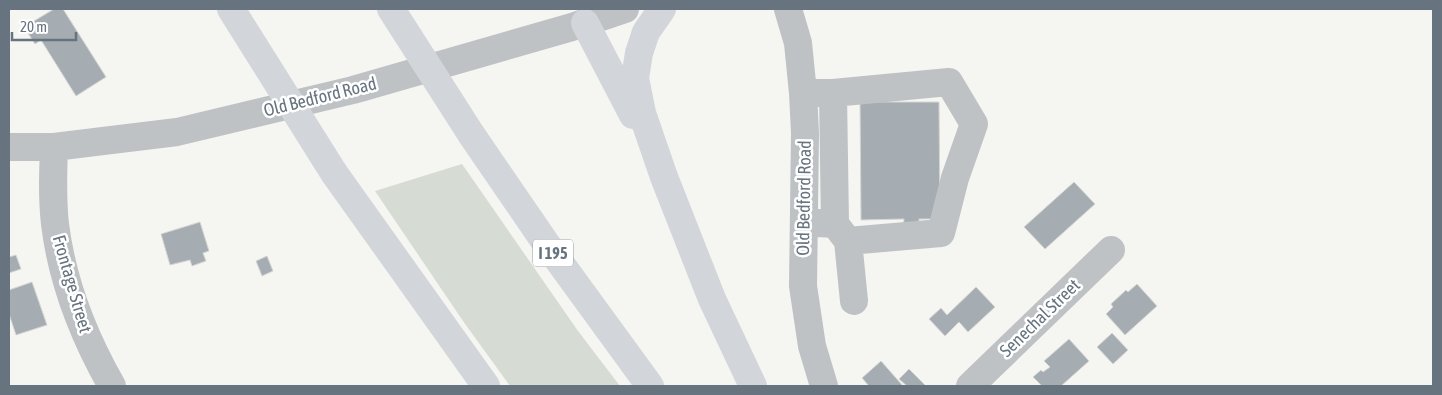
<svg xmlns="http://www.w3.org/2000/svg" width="1442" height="395" font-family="'Asap Condensed',sans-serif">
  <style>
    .green { fill: #d6dbd3 }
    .building { fill: #a6adb2; stroke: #d6d6d4 }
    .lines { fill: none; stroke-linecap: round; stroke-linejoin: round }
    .minor { stroke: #bec2c5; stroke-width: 28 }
    .highway { stroke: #d2d6da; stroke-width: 28 }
    .labels { text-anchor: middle; stroke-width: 5; stroke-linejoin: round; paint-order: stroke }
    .shield { fill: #fff; stroke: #959ea6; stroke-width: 1 }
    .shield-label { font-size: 16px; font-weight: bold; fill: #677480 }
    .street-label { font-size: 18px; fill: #677480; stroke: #fff }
  </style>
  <rect width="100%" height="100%" fill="#f5f5f2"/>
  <path class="green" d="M 462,164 L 578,331 L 620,386 L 510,386 L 463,321 L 375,191 Z"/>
  <path class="building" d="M 54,9 L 63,9 L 106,77 L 76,96 L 41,40 L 35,44 L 24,27 Z
    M 860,102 L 939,102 L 940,219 L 919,219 L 919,230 L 903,230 L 904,219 L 861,220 Z
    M 1074,182 L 1095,204 L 1045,249 L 1024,227 Z
    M 200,222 L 209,251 L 203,253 L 206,261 L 192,266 L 190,260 L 170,265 L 161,234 Z
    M 16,255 L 21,269 L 9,273 L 9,257 Z
    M 267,256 L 273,271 L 262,276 L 256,261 Z
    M 32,282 L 47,325 L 16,335 L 9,314 L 9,290 Z
    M 1137,284 L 1157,306 L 1125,335 L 1106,314 L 1113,307 L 1111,304 L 1126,290 L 1128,292 Z
    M 976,287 L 995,307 L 968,332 L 959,322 L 945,336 L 929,319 L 941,308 L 947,315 Z
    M 1112,333 L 1128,350 L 1113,364 L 1097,347 Z
    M 1069,339 L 1089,361 L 1061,386 L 1042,386 L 1033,377 L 1041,370 L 1043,372 L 1050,367 L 1044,361 Z
    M 881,361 L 903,386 L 869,386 L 862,378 Z
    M 909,369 L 925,385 L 923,386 L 907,386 L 899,379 Z"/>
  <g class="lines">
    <path class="minor" d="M 788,9 L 798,43 L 803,93 L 805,133 L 803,286 L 812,346 L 824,386
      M 814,93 L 833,93 L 835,224 L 818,223
      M 833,93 L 949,82 L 974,124 L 955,178 L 941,233 L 848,241 L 835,224
      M 9,147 L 54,147 L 177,132 L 353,90 L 572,27 L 625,9
      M 54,147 C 53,173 52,198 55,224 C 62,281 84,337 112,386
      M 848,241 L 854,301
      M 970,386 L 1111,250"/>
    <path class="highway" d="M 231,9 L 334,173 L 486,386
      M 391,9 L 471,134 L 545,242 L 650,386
      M 662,9 L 646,32 L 639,53 L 635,78 L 642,113 L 664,177 L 712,299 L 753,386
      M 585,23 L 633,115"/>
  </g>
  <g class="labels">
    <rect class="shield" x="533" y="239.5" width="40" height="27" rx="4"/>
    <g class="shield-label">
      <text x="553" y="259">I 195</text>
    </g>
    <g class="street-label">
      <text transform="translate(320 97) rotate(-14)" y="6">Old Bedford Road</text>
      <text transform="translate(804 198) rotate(-89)" y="6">Old Bedford Road</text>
      <text transform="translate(72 284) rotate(74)" y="6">Frontage Street</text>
      <text transform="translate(1040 318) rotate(-44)" y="6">Senechal Street</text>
    </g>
  </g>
  <rect width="1442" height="395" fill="none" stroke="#677480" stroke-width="20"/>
  <path d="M12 32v8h64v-8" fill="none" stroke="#677480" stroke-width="2.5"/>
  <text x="20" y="32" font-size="15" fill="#677480" stroke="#ffffff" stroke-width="4" paint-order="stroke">20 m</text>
</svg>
